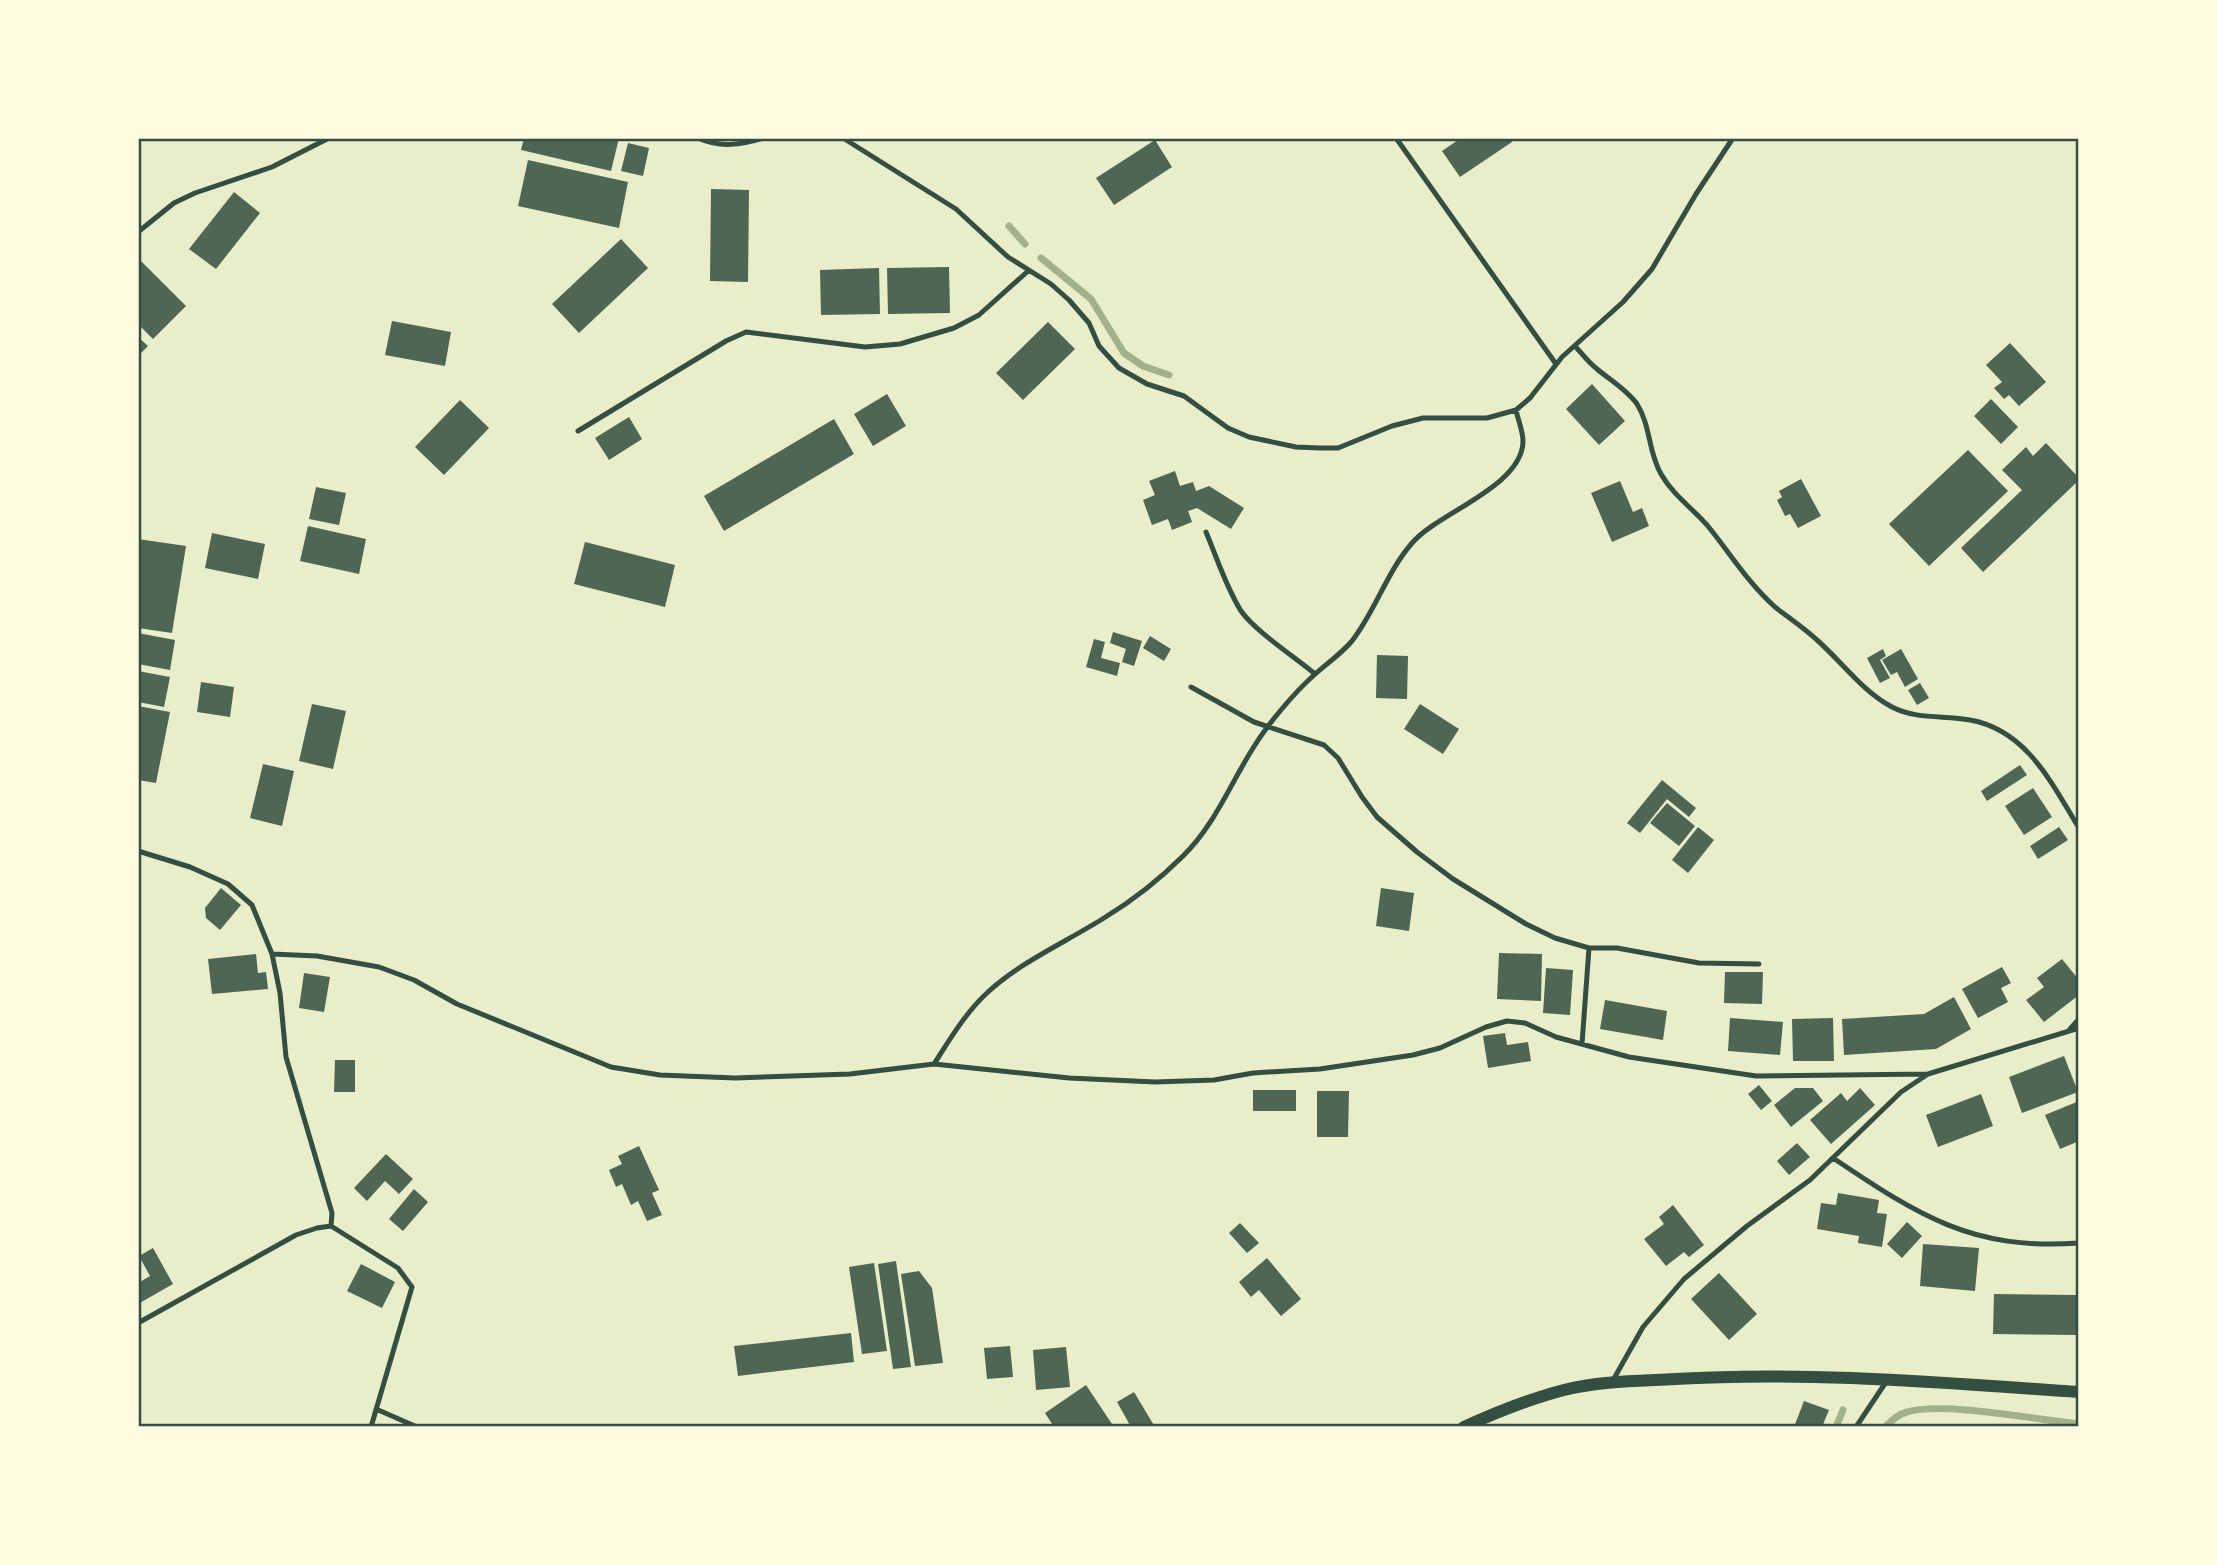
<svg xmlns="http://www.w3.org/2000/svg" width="2217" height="1565" font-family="Figtree,sans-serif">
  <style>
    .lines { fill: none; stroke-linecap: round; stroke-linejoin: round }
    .stream { stroke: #a3b18a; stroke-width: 7 }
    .building { fill: #4f6655 }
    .service { stroke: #344e41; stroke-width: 5 }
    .tertiary { stroke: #344e41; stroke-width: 12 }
    .neatline { fill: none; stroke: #344e41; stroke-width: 2.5 }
  </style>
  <rect width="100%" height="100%" fill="#e9edc9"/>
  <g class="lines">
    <path class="stream" d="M 1009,226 L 1025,244
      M 1041,258 L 1091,299 L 1124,353 L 1143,366 L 1169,375
      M 1836,1427 L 1843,1410
      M 1885,1427 C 1891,1421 1898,1414 1907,1412 C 1942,1401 2039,1420 2079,1424"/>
  </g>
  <path class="building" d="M 524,138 L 619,138 L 611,171 L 521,150 Z
    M 1461,138 L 1510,138 L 1512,142 L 1460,177 L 1442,151 Z
    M 1155,140 L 1172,167 L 1114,205 L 1096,178 Z
    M 628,143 L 649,148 L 643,176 L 621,171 Z
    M 528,160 L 628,182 L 619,228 L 518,206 Z
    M 711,189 L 749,190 L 748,282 L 710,281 Z
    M 234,192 L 260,213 L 216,269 L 189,249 Z
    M 621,239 L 648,268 L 579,333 L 552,304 Z
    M 138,258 L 186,306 L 153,339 L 138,324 Z
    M 949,267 L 950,313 L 888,314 L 887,268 Z
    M 879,268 L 880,314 L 821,315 L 820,270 Z
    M 392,321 L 451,332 L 445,366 L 385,355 Z
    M 1048,322 L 1075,349 L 1023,400 L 996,373 Z
    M 138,337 L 148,346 L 138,356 Z
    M 2010,343 L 2046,382 L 2019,406 L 2009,395 L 2004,399 L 1994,388 L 2002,382 L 1986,365 Z
    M 1592,384 L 1625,421 L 1599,445 L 1566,409 Z
    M 887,394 L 906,426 L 873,446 L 854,414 Z
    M 1991,399 L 2018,427 L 2001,444 L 1974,416 Z
    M 460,400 L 489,428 L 444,475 L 415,447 Z
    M 629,417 L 642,439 L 609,460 L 595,438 Z
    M 834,419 L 854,454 L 724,531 L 704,496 Z
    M 2046,443 L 2079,478 L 2079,480 L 1983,572 L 1961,548 L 2022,490 L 2002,470 L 2026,447 L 2033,456 Z
    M 1968,450 L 2008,491 L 1929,566 L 1889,524 Z
    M 1175,471 L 1180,486 L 1193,482 L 1196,491 L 1209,486 L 1244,508 L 1231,529 L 1197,508 L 1188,511 L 1192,522 L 1172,530 L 1168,519 L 1152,525 L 1143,500 L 1155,495 L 1149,481 Z
    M 1801,479 L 1821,516 L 1798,528 L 1790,514 L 1785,516 L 1777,500 L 1782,497 L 1779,491 Z
    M 1620,481 L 1633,512 L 1642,508 L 1649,526 L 1612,542 L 1591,493 Z
    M 316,487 L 346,493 L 339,525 L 309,519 Z
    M 308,526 L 366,539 L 359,574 L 300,561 Z
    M 212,533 L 265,544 L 258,579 L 205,568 Z
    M 138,539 L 186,546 L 172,633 L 138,628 Z
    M 585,542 L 675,565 L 665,607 L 574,584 Z
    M 1113,632 L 1142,641 L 1134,666 L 1122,662 L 1126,649 L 1110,643 Z
    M 138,633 L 175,640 L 170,670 L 138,664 Z
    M 1150,636 L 1171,649 L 1164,661 L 1143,648 Z
    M 1094,639 L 1105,642 L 1101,658 L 1120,663 L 1117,676 L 1086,667 Z
    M 1883,649 L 1886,656 L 1880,660 L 1890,678 L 1880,683 L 1867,658 Z
    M 1901,649 L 1918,679 L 1905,687 L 1897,672 L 1891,675 L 1882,660 Z
    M 1377,655 L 1408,656 L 1407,699 L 1376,698 Z
    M 138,671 L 170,677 L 164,707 L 138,702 Z
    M 201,682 L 234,687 L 230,717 L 197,712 Z
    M 1920,683 L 1929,698 L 1917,705 L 1908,690 Z
    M 312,704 L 346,711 L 333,769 L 299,761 Z
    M 1420,704 L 1459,729 L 1443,754 L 1404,729 Z
    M 138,706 L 170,712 L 156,783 L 138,780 Z
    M 263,764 L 294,771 L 282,826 L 250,818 Z
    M 2020,765 L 2027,775 L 1987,801 L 1981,791 Z
    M 1662,780 L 1696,808 L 1689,817 L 1667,799 L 1640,833 L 1627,823 Z
    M 2033,788 L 2052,817 L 2024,835 L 2005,806 Z
    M 1667,803 L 1695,826 L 1679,846 L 1650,823 Z
    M 1698,827 L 1714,840 L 1688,873 L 1672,860 Z
    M 2059,827 L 2068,840 L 2038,859 L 2030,846 Z
    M 221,888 L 241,905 L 220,930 L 206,918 L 205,908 Z
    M 1381,888 L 1414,893 L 1409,931 L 1376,926 Z
    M 1499,953 L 1542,954 L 1541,1001 L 1497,999 Z
    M 256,954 L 258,973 L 266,972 L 268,989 L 212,994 L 208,959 Z
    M 2062,959 L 2079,980 L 2079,995 L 2044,1022 L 2026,1000 L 2044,987 L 2037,978 Z
    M 2002,967 L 2011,983 L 2001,988 L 2008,1002 L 1978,1018 L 1962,989 Z
    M 1546,968 L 1573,970 L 1570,1015 L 1543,1013 Z
    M 1725,972 L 1763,972 L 1762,1004 L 1724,1003 Z
    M 304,973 L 330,977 L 324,1012 L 299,1008 Z
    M 1954,997 L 1971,1029 L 1936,1049 L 1844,1055 L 1842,1019 L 1924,1014 Z
    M 1605,1000 L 1667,1011 L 1663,1040 L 1600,1029 Z
    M 1730,1018 L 1783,1022 L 1780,1055 L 1728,1051 Z
    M 1833,1018 L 1834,1061 L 1793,1061 L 1792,1019 Z
    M 1505,1033 L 1507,1045 L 1528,1042 L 1531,1061 L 1488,1068 L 1483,1036 Z
    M 2064,1056 L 2078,1092 L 2022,1113 L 2009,1077 Z
    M 335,1060 L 355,1060 L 355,1092 L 334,1092 Z
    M 1759,1085 L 1772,1101 L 1761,1110 L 1748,1094 Z
    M 1795,1088 L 1813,1088 L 1823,1101 L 1791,1127 L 1774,1105 Z
    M 1860,1088 L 1875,1105 L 1831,1144 L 1810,1120 L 1841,1093 L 1847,1101 Z
    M 1253,1090 L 1296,1090 L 1296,1111 L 1253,1111 Z
    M 1317,1091 L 1349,1091 L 1348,1137 L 1317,1137 Z
    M 1981,1094 L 1993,1126 L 1938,1147 L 1926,1115 Z
    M 2079,1101 L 2079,1141 L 2060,1149 L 2045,1115 Z
    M 1797,1143 L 1810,1157 L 1789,1175 L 1777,1161 Z
    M 639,1146 L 659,1190 L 652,1193 L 662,1215 L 647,1221 L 638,1201 L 631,1205 L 622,1184 L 616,1187 L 609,1170 L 622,1164 L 618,1156 Z
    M 386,1154 L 413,1179 L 399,1194 L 385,1181 L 367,1201 L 354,1188 Z
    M 414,1189 L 428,1202 L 403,1231 L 389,1219 Z
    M 1838,1193 L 1879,1200 L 1877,1213 L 1887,1214 L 1882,1247 L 1858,1243 L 1859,1236 L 1817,1229 L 1821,1203 L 1836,1205 Z
    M 1673,1205 L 1704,1245 L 1689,1257 L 1684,1252 L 1666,1266 L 1644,1239 L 1664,1224 L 1659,1217 Z
    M 1907,1222 L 1922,1236 L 1902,1258 L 1887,1244 Z
    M 1240,1223 L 1259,1243 L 1247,1253 L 1229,1233 Z
    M 1923,1244 L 1979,1248 L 1975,1291 L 1920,1286 Z
    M 153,1248 L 173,1284 L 138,1304 L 138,1283 L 150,1276 L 139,1256 Z
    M 1267,1258 L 1301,1299 L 1281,1316 L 1259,1290 L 1251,1297 L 1239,1282 Z
    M 896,1261 L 911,1367 L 893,1369 L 878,1264 Z
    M 874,1263 L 887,1351 L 862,1354 L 849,1267 Z
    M 361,1264 L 395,1282 L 382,1308 L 347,1291 Z
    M 919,1271 L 932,1288 L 943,1363 L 915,1366 L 901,1274 Z
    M 1719,1273 L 1757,1314 L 1729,1340 L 1691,1299 Z
    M 1994,1294 L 2079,1295 L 2079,1335 L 1993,1334 Z
    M 851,1333 L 854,1362 L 738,1376 L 734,1346 Z
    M 1010,1346 L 1013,1377 L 987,1379 L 984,1348 Z
    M 1066,1347 L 1070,1387 L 1036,1390 L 1033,1350 Z
    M 1086,1385 L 1114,1427 L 1054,1427 L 1045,1413 Z
    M 1134,1392 L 1155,1427 L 1131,1427 L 1117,1402 Z
    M 1804,1401 L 1829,1410 L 1822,1427 L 1794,1427 Z"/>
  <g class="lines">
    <path class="service" d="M 698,138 C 720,148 741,145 764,138
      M 843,138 L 956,209 L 1008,257 L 1051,284 L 1069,300 L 1089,323 L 1099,346 L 1119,368 L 1147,384 L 1184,396 L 1228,428 L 1249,437 L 1296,447 L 1320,448 L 1338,448 L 1392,426 L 1423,418 L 1487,418 L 1516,410 L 1530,398 L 1562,357 L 1623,302 L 1652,269 L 1696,194 L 1733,138
      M 1396,138 L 1556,364
      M 138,232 L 174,203 L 195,193 L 272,167 L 329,138
      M 1575,346 C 1582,354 1589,363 1597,369 C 1610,380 1627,390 1637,404 C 1651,426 1648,452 1661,474 C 1673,495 1692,508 1707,525 C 1730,553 1748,583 1775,607 C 1789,618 1804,628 1817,640 C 1842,662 1863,692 1892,707 C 1917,720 1945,715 1970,720 C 2027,730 2052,784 2079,828
      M 578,431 L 726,341 L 746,332 L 865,347 L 900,344 L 954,328 L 979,315 L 1028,271
      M 1206,532 C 1217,558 1226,587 1241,611 C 1256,632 1295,657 1315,674
      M 1191,687 L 1254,722 L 1324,745 L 1338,758 L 1362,797 L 1377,817 L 1417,852 L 1453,879 L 1526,924 L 1555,938 L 1589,948 L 1582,1044
      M 138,851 L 190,867 L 228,884 L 252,905 L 272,954 L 280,993 L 286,1057 L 332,1213 L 331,1226
      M 1589,948 L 1617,948 L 1699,963 L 1759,964
      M 272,954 L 317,956 L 379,967 L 414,980 L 457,1004 L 611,1067 L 660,1075 L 735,1078 L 850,1074 L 934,1064 L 1069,1078 L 1155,1082 L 1214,1080 L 1253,1073 L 1320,1069 L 1413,1055 L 1440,1048 L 1486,1027 L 1507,1021 L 1525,1023 L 1556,1037 L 1629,1057 L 1756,1076 L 1928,1074 L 2079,1028
      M 2070,1029 L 2079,1019
      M 934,1064 C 950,1039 966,1012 988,992 C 1022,961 1066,942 1104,918 C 1132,901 1160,879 1183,856 C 1215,825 1231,782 1255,745 C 1268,724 1294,693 1313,676 C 1326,664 1340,655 1352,641 C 1376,610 1387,571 1413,542 C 1438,513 1523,486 1523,441 C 1523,431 1518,420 1516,410
      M 1833,1158 C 1918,1215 1972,1251 2079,1243
      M 138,1323 L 296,1235 L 317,1228 L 331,1226 L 398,1268 L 412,1287 L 371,1427
      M 1612,1382 L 1643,1327 L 1684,1279 L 1747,1226 L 1810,1180 L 1901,1092 L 1928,1074
      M 376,1409 L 417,1427
      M 1856,1427 L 1886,1382"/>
    <path class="tertiary" d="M 1464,1427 C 1497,1412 1529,1399 1564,1390 C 1600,1381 1638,1381 1675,1379 C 1809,1371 1945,1383 2079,1392"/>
  </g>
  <rect width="2217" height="1565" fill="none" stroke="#fefae0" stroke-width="280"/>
  <rect x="140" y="140" width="1937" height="1285" class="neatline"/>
</svg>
